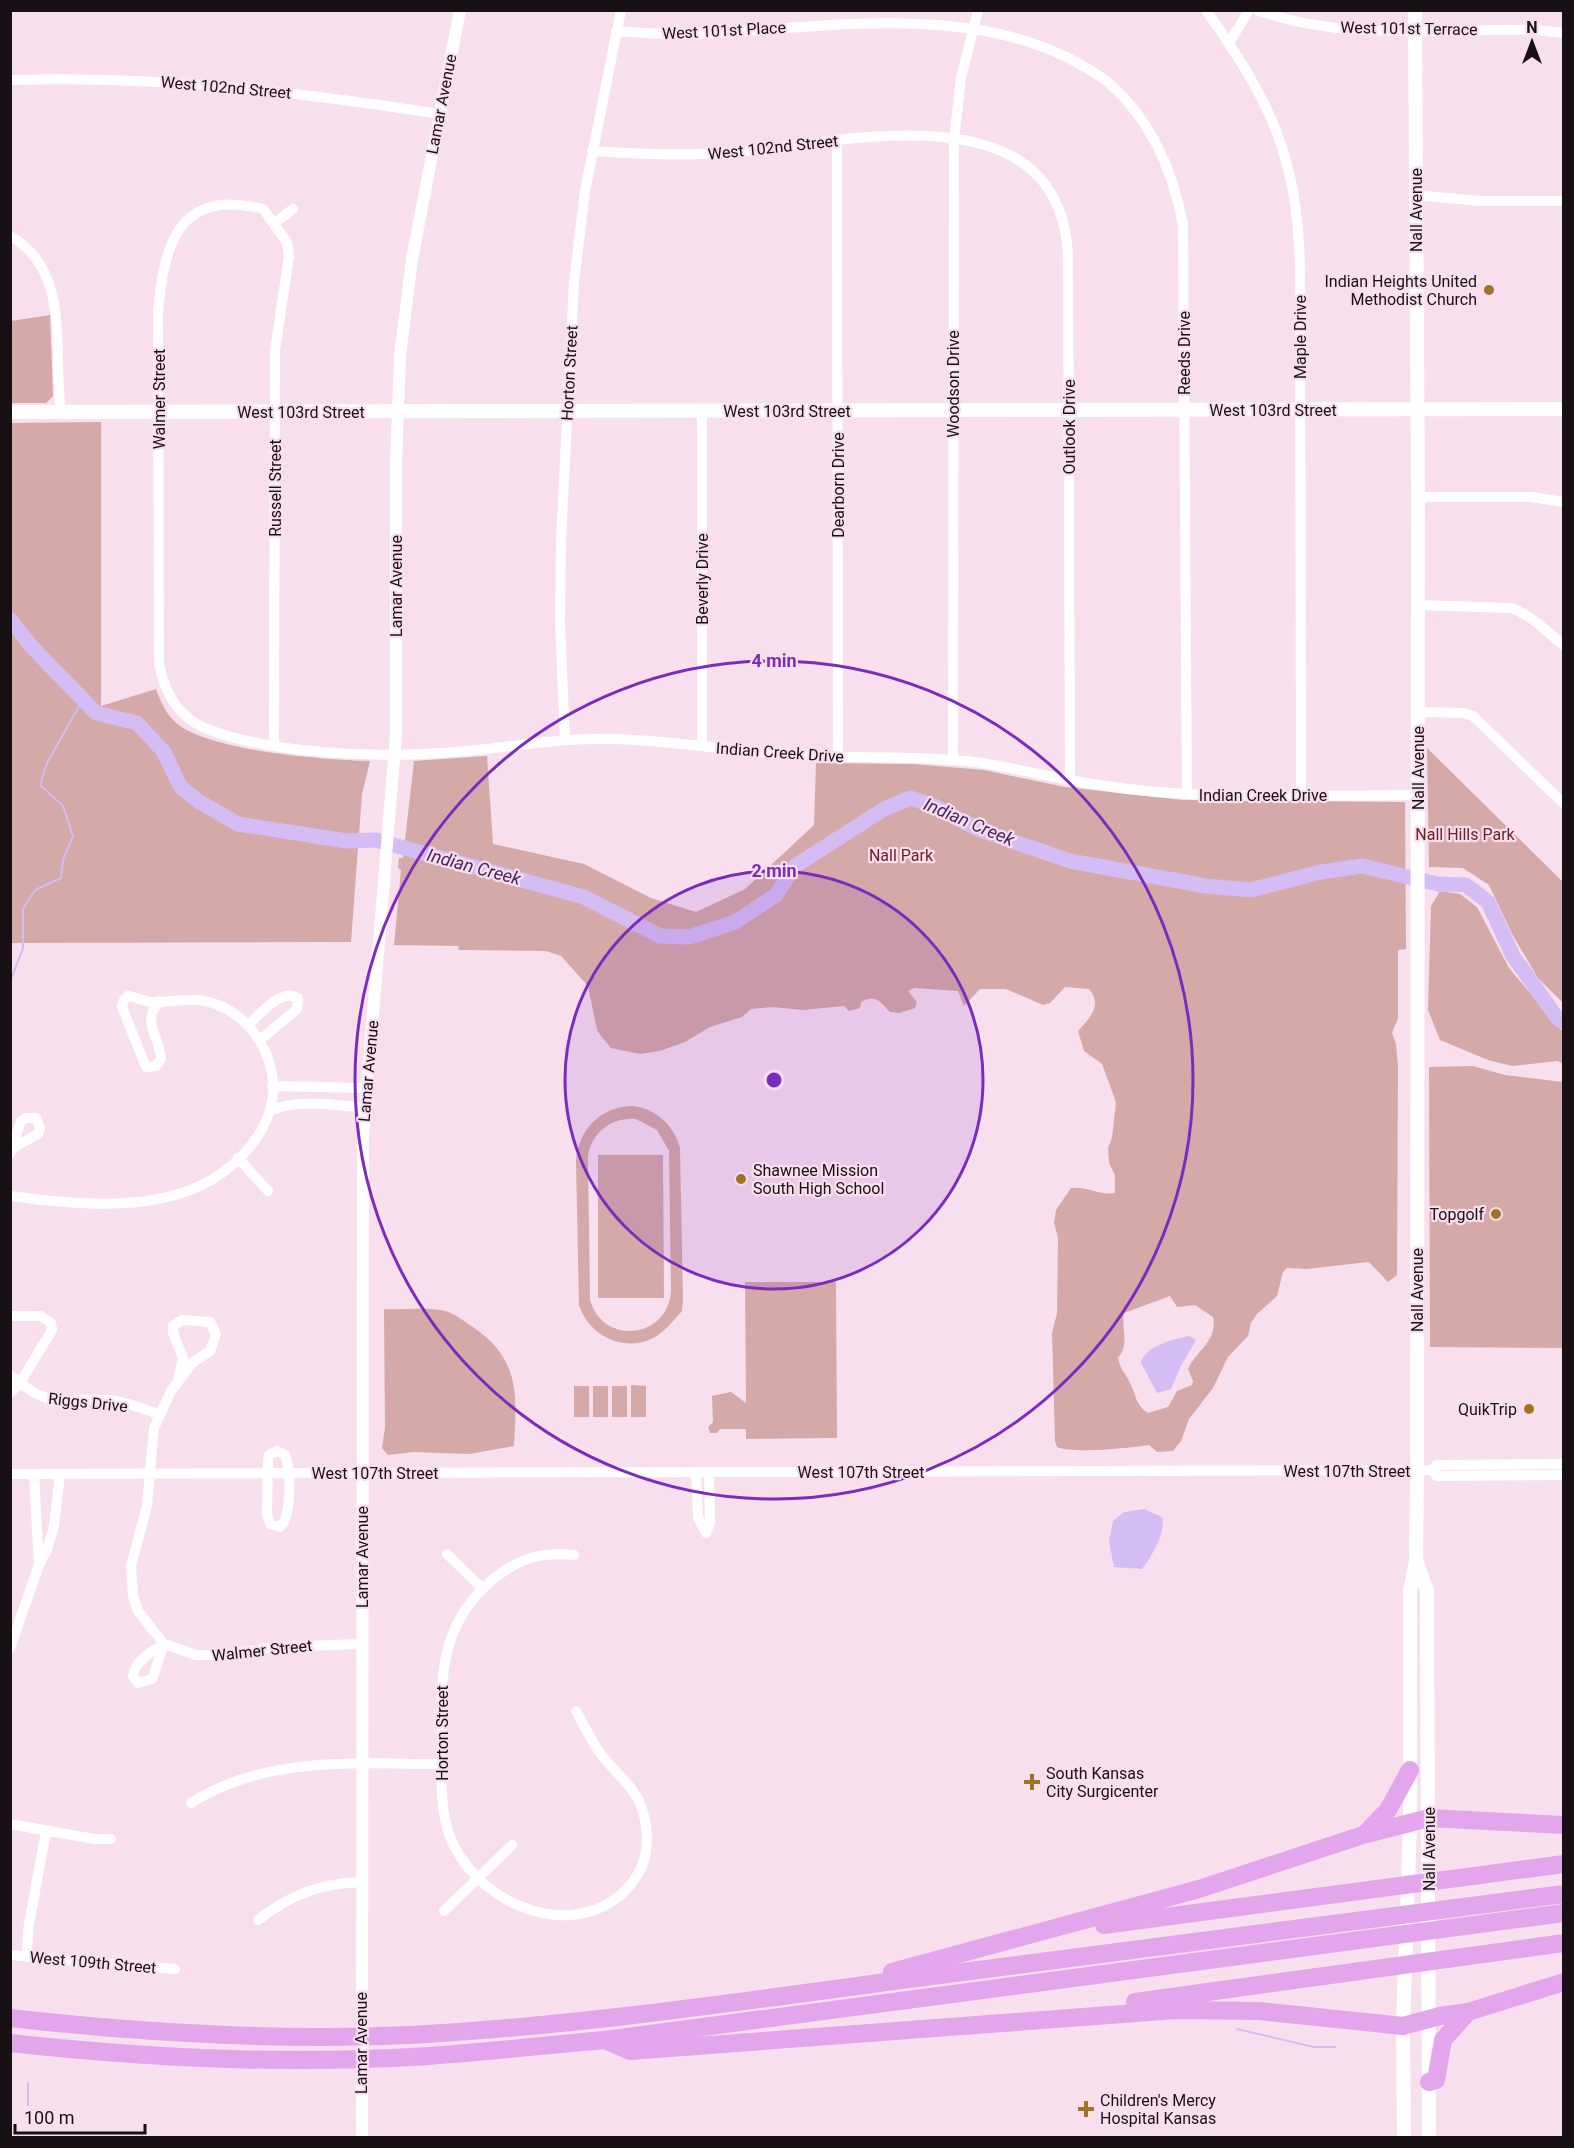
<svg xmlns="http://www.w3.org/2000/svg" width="1574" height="2148" font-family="Roboto,sans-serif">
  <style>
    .green { fill: #d4a9a8; fill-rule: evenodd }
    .water { fill: #d4bdf4 }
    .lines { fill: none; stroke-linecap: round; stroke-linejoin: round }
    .stream { stroke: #d4bdf4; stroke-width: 2 }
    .river { stroke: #d4bdf4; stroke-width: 15 }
    .minor { stroke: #fff; stroke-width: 10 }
    .tertiary { stroke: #fff; stroke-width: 12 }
    .secondary { stroke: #fff; stroke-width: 14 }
    .motorway { stroke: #e3a5ec; stroke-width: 18 }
    .ring { fill: none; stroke: #7b2cbf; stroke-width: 3 }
    .poi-dot { fill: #a17325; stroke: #f8dfee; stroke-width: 2 }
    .labels { text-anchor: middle; stroke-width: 4.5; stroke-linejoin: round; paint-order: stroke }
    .street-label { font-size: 16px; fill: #181015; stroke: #f8dfee }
    .poi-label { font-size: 16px; fill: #181015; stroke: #f8dfee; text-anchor: end }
    .park-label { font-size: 16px; fill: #6e2027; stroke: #f8dfee }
    .water-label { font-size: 18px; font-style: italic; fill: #452666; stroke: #f8dfee }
    .centre { fill: #7b2cbf; stroke: #f8dfee; stroke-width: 3 }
    .ring-label { font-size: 18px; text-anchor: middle; font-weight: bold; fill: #7b2cbf; stroke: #f8dfee; stroke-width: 4.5; stroke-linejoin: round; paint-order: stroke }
  </style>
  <rect width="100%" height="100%" fill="#f8dfee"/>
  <path class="green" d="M 50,315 L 53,396 L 46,403 L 11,403 L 11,321 Z
    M 101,422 L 101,706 L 156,689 C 160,700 165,712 174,721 C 204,751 326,760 370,761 L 362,794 L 351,942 L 11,943 L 11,423 Z
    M 1427,748 L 1563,882 L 1563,1003 L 1538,978 L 1512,934 L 1489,885 L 1463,868 L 1429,867 Z
    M 487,756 L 493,844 L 584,864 L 651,898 L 696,912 L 745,889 L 814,825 L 816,763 L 913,764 L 984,770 L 1065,787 L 1183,800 L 1405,802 L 1406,949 L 1398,950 L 1398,1018 L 1392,1033 L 1396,1044 L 1398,1067 L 1397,1275 L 1388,1282 L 1369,1262 L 1306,1269 L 1287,1268 L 1283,1272 L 1277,1296 L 1257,1314 L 1251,1323 L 1248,1336 L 1228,1357 L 1213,1388 L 1189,1419 L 1181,1441 L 1173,1451 L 1157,1452 L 1149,1445 C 1130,1448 1073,1454 1057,1447 L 1055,1441 L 1052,1333 L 1057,1313 L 1058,1238 L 1054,1223 L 1056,1210 L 1071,1188 C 1087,1186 1101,1196 1115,1193 L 1115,1175 L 1109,1163 L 1108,1148 L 1112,1138 L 1116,1102 L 1102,1064 L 1084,1051 L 1078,1031 C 1090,1018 1103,1005 1089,989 L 1065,987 L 1050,1003 L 1043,1005 L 1006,989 L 980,989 L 964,1006 L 958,991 L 914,988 L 908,991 L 917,1002 L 915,1008 L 899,1013 L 890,1012 C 879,1001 876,994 861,1002 L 860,1008 L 849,1011 L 844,1006 L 803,1010 L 772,1007 L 751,1009 L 742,1017 L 710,1027 L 685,1042 L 660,1051 L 640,1054 L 611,1048 L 601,1036 L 597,1030 L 588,986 L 561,956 L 546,951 L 459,950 L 458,946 L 394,945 L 401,870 L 398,868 L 399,858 L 403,858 L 414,761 ZM 1170,1296 L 1177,1307 L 1195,1305 L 1213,1317 C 1218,1341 1196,1351 1188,1369 L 1193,1381 L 1192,1385 L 1177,1391 L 1168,1407 L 1148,1413 C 1135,1404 1137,1397 1131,1385 C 1127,1375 1120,1370 1118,1358 C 1130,1343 1121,1330 1124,1313 Z
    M 1440,891 L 1460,894 L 1477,907 L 1509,968 L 1563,1032 L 1563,1064 L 1558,1061 L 1512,1066 L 1488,1060 L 1440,1040 L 1428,1010 L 1431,906 Z
    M 1473,1066 L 1505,1075 L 1563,1082 L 1563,1348 L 1430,1347 L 1429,1067 Z
    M 633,1106 C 656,1109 674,1125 680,1148 L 683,1299 L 682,1311 C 674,1320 665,1331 655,1337 C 625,1354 589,1336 579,1305 L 576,1161 C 578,1130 601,1106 633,1106 ZM 636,1119 L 657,1130 L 669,1151 L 671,1291 C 668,1339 603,1346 590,1300 L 588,1156 C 592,1132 612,1117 636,1119 Z
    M 598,1155 L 663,1155 L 664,1298 L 598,1298 Z
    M 745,1282 L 836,1282 L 837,1438 L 746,1439 L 746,1429 L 720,1429 L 717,1433 L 710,1433 L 708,1427 L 713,1422 L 712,1396 L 731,1392 L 746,1403 Z
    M 384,1309 C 403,1310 427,1307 445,1311 C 454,1313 465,1322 473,1327 C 520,1359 517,1395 514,1446 L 469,1454 L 414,1452 L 388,1455 L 382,1448 L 385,1428 Z
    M 631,1385 L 646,1386 L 646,1417 L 631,1417 Z
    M 574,1386 L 589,1386 L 589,1417 L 574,1417 Z
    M 593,1386 L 608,1386 L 608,1417 L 593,1417 Z
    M 612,1386 L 627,1386 L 627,1417 L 612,1417 Z"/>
  <path class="water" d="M 1190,1336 L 1196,1340 L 1181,1366 L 1171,1389 L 1157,1393 L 1141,1363 C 1145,1345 1175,1339 1190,1336 Z
    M 1144,1509 L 1162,1517 C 1166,1533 1152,1556 1142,1569 L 1114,1567 L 1109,1541 L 1113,1521 L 1124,1512 Z"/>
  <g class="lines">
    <path class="stream" d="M 10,982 L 23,948 L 23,909 L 35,890 L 61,878 L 63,860 L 73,836 L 63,806 L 40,785 L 47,763 L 83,699
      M 1237,2029 L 1314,2047 L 1335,2047
      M 28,2105 L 28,2083"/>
    <path class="river" d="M 10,619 L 31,646 L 96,713 L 137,723 L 164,752 L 180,786 L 198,801 L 238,824 L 347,841 L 375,840 L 584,897 L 660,936 L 689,937 L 735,922 L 776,895 L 795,866 L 884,809 L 910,798 L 932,805 L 980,830 L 1070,861 L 1206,886 L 1251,890 L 1321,872 L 1362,866 L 1438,884 L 1466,885 L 1488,902 L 1513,956 L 1558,1019 L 1564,1022"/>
    <path class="minor" d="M 1206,10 C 1270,101 1297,154 1300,267 L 1301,795
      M 1257,10 C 1344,42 1445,28 1536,30 L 1564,33
      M 616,31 C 650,34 683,35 716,33 C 848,25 999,0 1109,83 C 1151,120 1173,170 1183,225 L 1187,794
      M 1229,43 L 1249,10
      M 10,80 C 155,75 297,92 439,114
      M 837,140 L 838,758
      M 592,151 C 637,154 682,156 728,153 C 838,144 1059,84 1068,255 L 1070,780
      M 1416,195 L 1480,201 L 1564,201
      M 276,222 L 293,209
      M 10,236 C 73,271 52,354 61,412
      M 702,411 L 702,746
      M 1418,497 L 1531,497 L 1564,502
      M 1418,605 L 1511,608 C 1533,616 1546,631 1564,646
      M 1418,712 L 1464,713 L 1473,716 L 1564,804
      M 565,740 L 560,622 L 561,541 L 574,282 L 585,191 L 621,10
      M 274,744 L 275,350 L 289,256 L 287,242 L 263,209 C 180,188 164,242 158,312 L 159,663 C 164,692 178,717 207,729 C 269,753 373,758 440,753 C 499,750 556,737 616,739 C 677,741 737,752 798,755 C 857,759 916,755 975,762 C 1005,766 1035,774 1065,779 C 1104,787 1147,792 1188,794 C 1264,798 1341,795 1417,795
      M 953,760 L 954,139 L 961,78 L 978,10
      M 248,1025 C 260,1014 281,988 298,998 L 297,1009 L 260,1040
      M 272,1086 L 367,1088
      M 270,1111 C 296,1098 337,1105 365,1108
      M 10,1154 L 21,1121 L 26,1118 L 36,1118 L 40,1128 L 38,1134 L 13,1148
      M 238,1158 L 268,1191
      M 10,1196 C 70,1204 144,1212 200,1186 C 230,1172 261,1142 270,1110 C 282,1069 258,1021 218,1005 C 195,995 174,1003 150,1002 C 143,1001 136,997 128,996 L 124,1000 L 122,1007 L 146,1067 L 156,1066 L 161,1059 C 160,1038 140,1020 160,1001
      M 10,1316 L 41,1316 L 51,1323 L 52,1330 L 20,1383 L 10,1393
      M 10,1375 C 54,1412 61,1397 110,1400 C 127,1402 143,1409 159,1414
      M 178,1380 L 183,1358 L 173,1333 L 173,1326 L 182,1320 L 210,1322 L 216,1334 L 210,1351 L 192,1363 L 171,1391 L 154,1428 L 147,1506 L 131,1566 L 133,1596 L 138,1611 L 164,1644 L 196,1655 L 222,1655 L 277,1647 L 361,1644
      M 277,1451 L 285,1455 C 291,1469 292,1517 280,1527 L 270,1524 L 267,1514 L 268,1461 L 269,1455 Z
      M 1433,1470 L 1436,1476 L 1564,1475
      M 696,1472 L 698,1517 L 706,1533
      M 10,1474 L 1433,1470 L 1436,1465 L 1564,1464
      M 34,1474 L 39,1565
      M 706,1533 L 710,1523 L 709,1472
      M 447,1554 L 483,1589
      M 574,1555 C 563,1554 550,1554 538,1556 C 500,1565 465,1600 452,1636 C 439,1670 442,1708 442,1744 C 442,1774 439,1805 449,1834 C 473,1901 568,1945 625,1891 C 647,1869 651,1841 643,1812 C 636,1786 615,1774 601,1754 C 591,1741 584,1725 576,1711
      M 164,1644 L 152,1679 L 138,1683 L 133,1676 C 134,1662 152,1651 164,1644 Z
      M 10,1648 L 39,1565 L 47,1550 L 54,1526 L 60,1474
      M 191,1803 C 267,1755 356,1764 442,1764
      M 10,1824 L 94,1839 L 111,1839
      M 444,1911 L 512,1845
      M 258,1920 C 290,1895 321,1883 362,1882
      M 10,1955 L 175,1969
      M 27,1956 L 28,1930 L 46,1831"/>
    <path class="tertiary" d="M 362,2138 L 363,1136 L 396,735 L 396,463 L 400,357 L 412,259 L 460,10"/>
    <path class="secondary" d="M 10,412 L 1564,409
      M 1416,1561 L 1427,1590 L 1429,2138
      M 1404,2138 L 1403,2026 L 1410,1823 L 1410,1591 L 1416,1561 L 1417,1470 L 1418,497 L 1415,10"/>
    <path class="motorway" d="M 1365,1834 L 1388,1810 L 1410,1770
      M 1104,1925 L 1564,1864
      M 892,1972 L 1199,1889 L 1363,1835 L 1429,1818 L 1564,1825
      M 1135,2002 L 1564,1943
      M 10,2018 C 143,2033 277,2041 410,2035 C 577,2026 744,2001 909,1979 C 1128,1951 1345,1922 1564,1894
      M 605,2040 L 630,2051 L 1176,2010 L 1259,2011 L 1403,2026 L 1440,2016 L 1468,2012 L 1564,1982
      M 10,2043 C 137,2057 264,2064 392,2058 C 463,2055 534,2046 605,2040 L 1564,1913
      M 1429,2082 L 1436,2080 L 1443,2040 L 1468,2012"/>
  </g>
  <circle cx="774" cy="1080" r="209" fill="#7b2cbf" fill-opacity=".12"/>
  <g class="ring">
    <circle cx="774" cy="1080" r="209"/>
    <circle cx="774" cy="1080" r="419"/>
  </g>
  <g class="poi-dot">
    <circle cx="1489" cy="290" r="6"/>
    <circle cx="741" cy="1179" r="6"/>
    <circle cx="1496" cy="1214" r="6"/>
    <circle cx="1529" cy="1409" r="6"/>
    <path d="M1029 1773h6v6h6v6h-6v6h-6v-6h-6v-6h6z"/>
    <path d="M1083 2100h6v6h6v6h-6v6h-6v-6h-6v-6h6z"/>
  </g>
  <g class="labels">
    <g class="street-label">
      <text transform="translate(1409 28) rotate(1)" y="6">West 101st Terrace</text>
      <text transform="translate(724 30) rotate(-3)" y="6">West 101st Place</text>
      <text transform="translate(226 87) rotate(5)" y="6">West 102nd Street</text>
      <text transform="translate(441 104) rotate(-79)" y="6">Lamar Avenue</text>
      <text transform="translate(773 147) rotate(-6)" y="6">West 102nd Street</text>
      <text transform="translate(1416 210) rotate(-90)" y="6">Nall Avenue</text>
      <text transform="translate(1300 337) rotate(-90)" y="6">Maple Drive</text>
      <text transform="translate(1184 353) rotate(-90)" y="6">Reeds Drive</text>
      <text transform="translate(569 373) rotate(-87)" y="6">Horton Street</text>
      <text transform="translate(953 384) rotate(-90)" y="6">Woodson Drive</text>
      <text transform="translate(159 399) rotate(-90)" y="6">Walmer Street</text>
      <text x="1273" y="416">West 103rd Street</text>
      <text x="787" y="417">West 103rd Street</text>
      <text x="301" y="418">West 103rd Street</text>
      <text transform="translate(1069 427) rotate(-90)" y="6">Outlook Drive</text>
      <text transform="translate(838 485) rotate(-90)" y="6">Dearborn Drive</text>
      <text transform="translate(275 488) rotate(-90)" y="6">Russell Street</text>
      <text transform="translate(702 579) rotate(-90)" y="6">Beverly Drive</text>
      <text transform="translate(396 586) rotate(-90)" y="6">Lamar Avenue</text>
      <text transform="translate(780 752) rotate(4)" y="6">Indian Creek Drive</text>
      <text transform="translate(1418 768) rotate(-90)" y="6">Nall Avenue</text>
      <text x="1263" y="801">Indian Creek Drive</text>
      <text transform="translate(368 1071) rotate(-85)" y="6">Lamar Avenue</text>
      <text transform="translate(1417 1290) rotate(-90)" y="6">Nall Avenue</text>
      <text transform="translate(88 1402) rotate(6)" y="6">Riggs Drive</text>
      <text x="1347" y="1477">West 107th Street</text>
      <text x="861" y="1478">West 107th Street</text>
      <text x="375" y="1479">West 107th Street</text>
      <text transform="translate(362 1557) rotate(-90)" y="6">Lamar Avenue</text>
      <text transform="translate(262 1650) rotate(-6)" y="6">Walmer Street</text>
      <text transform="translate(442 1733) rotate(-90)" y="6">Horton Street</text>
      <text transform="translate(1429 1849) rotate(-90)" y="6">Nall Avenue</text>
      <text transform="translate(93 1962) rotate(5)" y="6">West 109th Street</text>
      <text transform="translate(361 2043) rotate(-90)" y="6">Lamar Avenue</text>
    </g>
    <g class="poi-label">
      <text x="1477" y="287">Indian Heights United<tspan x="1477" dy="18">Methodist Church</tspan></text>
      <text x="753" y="1176" text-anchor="start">Shawnee Mission<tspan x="753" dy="18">South High School</tspan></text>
      <text x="1484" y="1220">Topgolf</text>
      <text x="1517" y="1415">QuikTrip</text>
      <text x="1046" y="1779" text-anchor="start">South Kansas<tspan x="1046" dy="18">City Surgicenter</tspan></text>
      <text x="1100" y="2106" text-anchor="start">Children's Mercy<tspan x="1100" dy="18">Hospital Kansas</tspan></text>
    </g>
    <g class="park-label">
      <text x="1465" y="840">Nall Hills Park</text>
      <text x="901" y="861">Nall Park</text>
    </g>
    <g class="water-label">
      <text transform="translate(969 822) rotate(23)" y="6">Indian Creek</text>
      <text transform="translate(474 867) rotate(15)" y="6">Indian Creek</text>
    </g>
  </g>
  <circle cx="774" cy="1080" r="9" class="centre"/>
  <g class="ring-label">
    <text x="774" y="667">4 min</text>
    <text x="774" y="877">2 min</text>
  </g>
  <rect width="1574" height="2148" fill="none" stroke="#181015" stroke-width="24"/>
  <g transform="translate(1532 42)" stroke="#f8dfee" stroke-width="4.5" paint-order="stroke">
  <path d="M0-4.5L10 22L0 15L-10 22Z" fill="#181015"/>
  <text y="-9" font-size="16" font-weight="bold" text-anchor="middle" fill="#181015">N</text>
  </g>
  <path d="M15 2124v9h130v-9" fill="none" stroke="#181015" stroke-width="3"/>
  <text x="24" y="2124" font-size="18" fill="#181015" stroke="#f8dfee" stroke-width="4.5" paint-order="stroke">100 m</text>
</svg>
